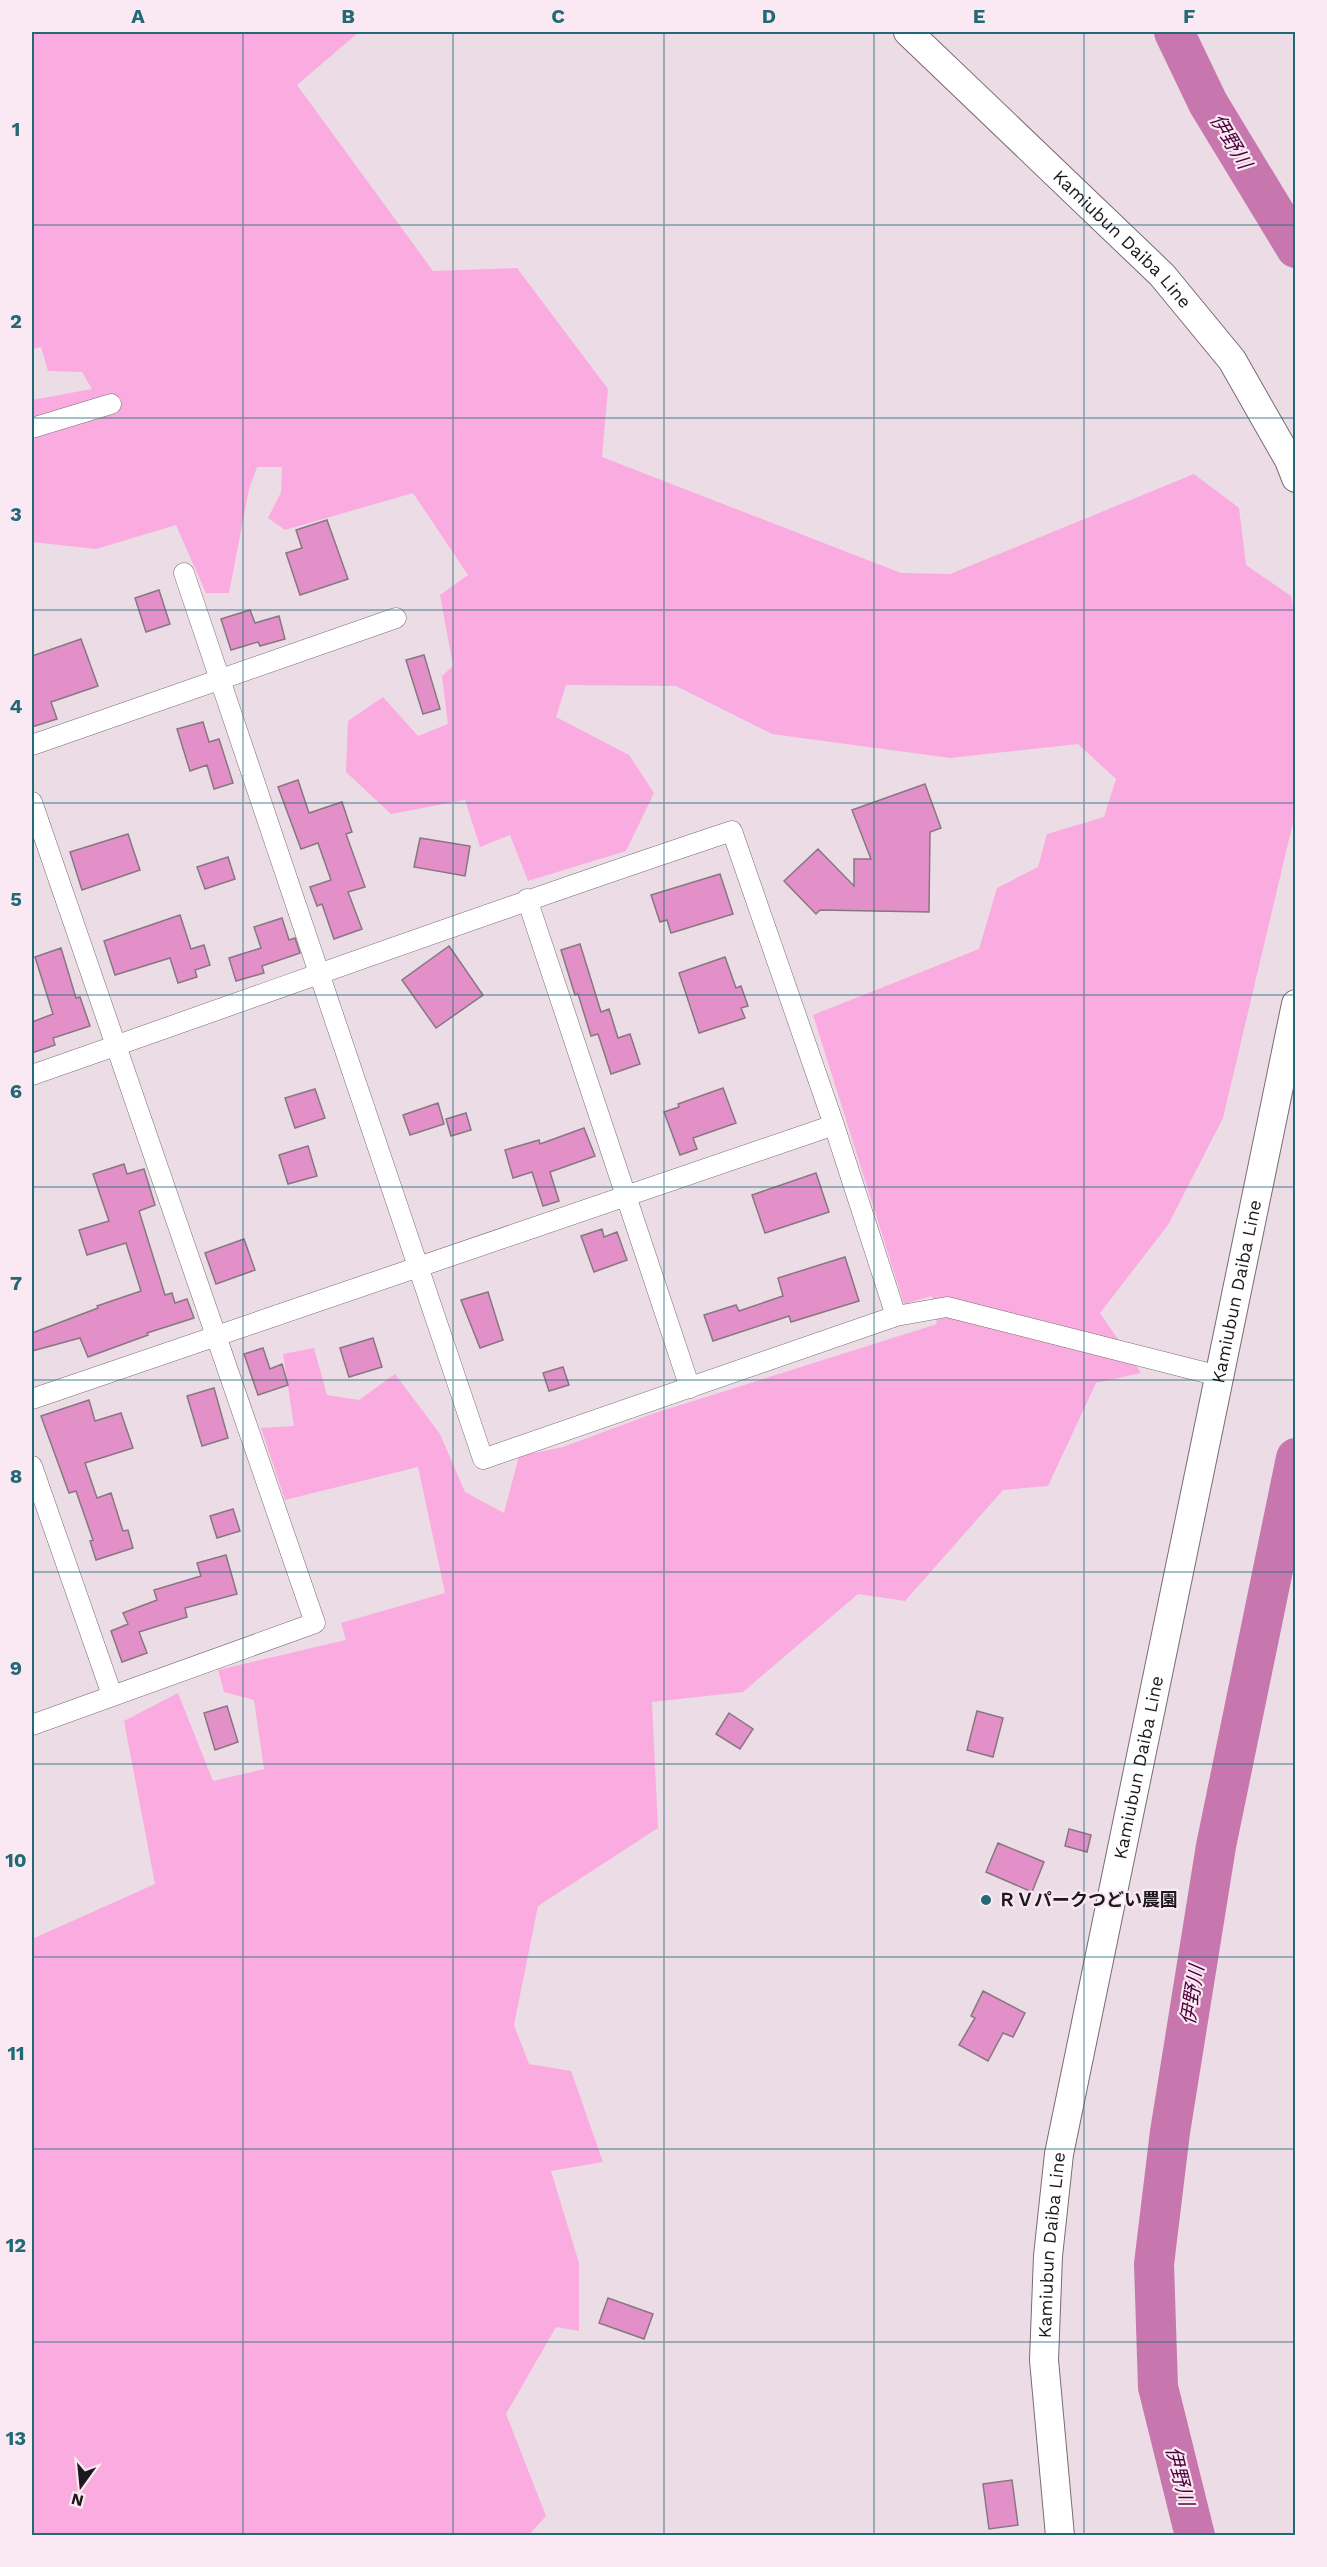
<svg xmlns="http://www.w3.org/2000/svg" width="1327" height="2567" font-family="'Work Sans','Noto Sans JP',sans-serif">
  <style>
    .green { fill: #faace1 }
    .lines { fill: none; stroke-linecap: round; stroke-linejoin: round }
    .river { stroke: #c777ae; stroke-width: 40 }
    .building { fill: #e390c9; stroke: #867781; stroke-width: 1.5 }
    .street-casing { stroke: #796b74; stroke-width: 21 }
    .secondary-casing { stroke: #796b74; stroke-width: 30 }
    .street { stroke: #fff; stroke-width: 20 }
    .secondary { stroke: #fff; stroke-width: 28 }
    .grid { fill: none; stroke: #206975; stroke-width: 1.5; stroke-opacity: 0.55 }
    .poi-dot { fill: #206975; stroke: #fae9f3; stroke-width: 2 }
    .labels { text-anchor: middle; stroke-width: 4.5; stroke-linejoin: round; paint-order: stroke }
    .street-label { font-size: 18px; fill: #1d181b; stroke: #fae9f3 }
    .poi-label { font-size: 18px; font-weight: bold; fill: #1d181b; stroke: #fae9f3; text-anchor: start }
    .water-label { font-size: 20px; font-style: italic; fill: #4d023d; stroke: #fae9f3 }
    .neatline { fill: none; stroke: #206975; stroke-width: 2 }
    .grid-label { font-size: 20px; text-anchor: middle; font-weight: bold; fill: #206975 }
  </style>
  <rect width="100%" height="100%" fill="#ecdce6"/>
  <path class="green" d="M 32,32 L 359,32 L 297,85 L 433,271 L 517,268 L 608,389 L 602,457 L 901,573 L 950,574 L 1194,474 L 1239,508 L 1246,565 L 1291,596 L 1295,612 L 1295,814 L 1223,1118 L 1168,1225 L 1100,1313 L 1141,1373 L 1096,1383 L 1048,1486 L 1003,1490 L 905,1601 L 858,1594 L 743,1692 L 652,1702 L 658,1828 L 538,1906 L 514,2025 L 529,2064 L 571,2071 L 603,2162 L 551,2171 L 579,2263 L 579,2331 L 556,2327 L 506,2414 L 546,2516 L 529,2535 L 32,2535 L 32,1939 L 155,1884 L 124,1721 L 178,1693 L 213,1781 L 264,1769 L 254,1700 L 224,1692 L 218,1670 L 346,1640 L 341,1623 L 445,1593 L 418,1467 L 285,1500 L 261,1428 L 294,1426 L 283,1354 L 314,1348 L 327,1395 L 359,1400 L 395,1374 L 440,1434 L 465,1492 L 504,1513 L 519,1456 L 563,1447 L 652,1414 L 937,1324 L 932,1296 L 904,1304 L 813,1015 L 979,949 L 997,888 L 1038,867 L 1047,834 L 1104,817 L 1116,779 L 1078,744 L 950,758 L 772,734 L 676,686 L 566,685 L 556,717 L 629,755 L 654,793 L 626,851 L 528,881 L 510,835 L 480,847 L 465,800 L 391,814 L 346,772 L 348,721 L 383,697 L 418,736 L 448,724 L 442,676 L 453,666 L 440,595 L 468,575 L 413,493 L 285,530 L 268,518 L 281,492 L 282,467 L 257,467 L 249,489 L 229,593 L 206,593 L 176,525 L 96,549 L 32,542 L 32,400 L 92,389 L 82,372 L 48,371 L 41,347 L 32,349 Z"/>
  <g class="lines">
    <path class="river" d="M 1174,32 L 1208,103 L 1296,248
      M 1195,2536 L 1158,2387 L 1154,2264 L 1170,2132 L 1216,1846 L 1296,1458"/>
  </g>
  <path class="building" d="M 327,520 L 348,579 L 300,595 L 286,553 L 302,548 L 296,530 Z
    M 159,590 L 170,624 L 146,632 L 135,598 Z
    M 250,610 L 255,623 L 279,616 L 285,639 L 260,646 L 258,642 L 231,650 L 221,619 Z
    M 81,639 L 98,686 L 51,702 L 57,719 L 32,727 L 32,656 Z
    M 424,655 L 440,709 L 423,714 L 406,660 Z
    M 203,722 L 209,742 L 219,739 L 233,783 L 214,789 L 207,765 L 190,771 L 177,729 Z
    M 298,780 L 309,813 L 342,802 L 352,832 L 346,834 L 365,887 L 348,892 L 362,929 L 334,939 L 322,904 L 317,906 L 310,887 L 331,880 L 318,843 L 301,849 L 278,787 Z
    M 925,784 L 941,828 L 930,832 L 929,912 L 820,910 L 816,914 L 784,881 L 818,849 L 854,886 L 854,859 L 871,859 L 852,810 Z
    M 128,834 L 140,870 L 82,890 L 70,852 Z
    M 420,838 L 470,846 L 465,876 L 414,867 Z
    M 228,857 L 235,879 L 205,889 L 197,867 Z
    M 720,874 L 733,914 L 671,933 L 667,920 L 660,922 L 651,895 Z
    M 180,915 L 191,949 L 204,945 L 210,965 L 195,970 L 197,977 L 178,983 L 170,958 L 115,975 L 104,941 Z
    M 282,918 L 289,940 L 295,938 L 300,953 L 262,966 L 264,973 L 236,981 L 229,958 L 261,948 L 254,927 Z
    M 580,944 L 601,1012 L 609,1009 L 618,1038 L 630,1034 L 640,1064 L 611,1074 L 598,1034 L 591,1036 L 578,994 L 575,995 L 561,950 Z
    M 449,946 L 483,995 L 436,1028 L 402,980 Z
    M 61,948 L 76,998 L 80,997 L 90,1026 L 53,1038 L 55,1045 L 32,1053 L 32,1022 L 53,1014 L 35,957 Z
    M 725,957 L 736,988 L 741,986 L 748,1006 L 741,1008 L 745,1018 L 699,1033 L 679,973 Z
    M 723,1088 L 736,1123 L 693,1138 L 697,1149 L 680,1155 L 664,1112 L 679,1107 L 678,1104 Z
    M 315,1089 L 325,1118 L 295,1128 L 285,1098 Z
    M 438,1103 L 444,1124 L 410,1135 L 403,1115 Z
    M 466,1113 L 471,1130 L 451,1136 L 446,1119 Z
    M 584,1128 L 595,1156 L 550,1172 L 559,1201 L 543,1206 L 532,1172 L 513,1178 L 505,1150 L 539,1140 L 540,1144 Z
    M 308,1146 L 317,1176 L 288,1184 L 279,1155 Z
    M 124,1164 L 127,1174 L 144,1169 L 155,1205 L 139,1211 L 165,1295 L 172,1293 L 175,1303 L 187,1299 L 194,1318 L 147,1333 L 148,1335 L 88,1357 L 80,1338 L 32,1351 L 32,1333 L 98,1308 L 97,1306 L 141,1291 L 126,1243 L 87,1255 L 79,1230 L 109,1221 L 93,1174 Z
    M 816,1173 L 829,1212 L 765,1233 L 752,1195 Z
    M 602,1229 L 604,1237 L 617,1232 L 627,1260 L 594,1272 L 581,1236 Z
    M 244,1239 L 255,1270 L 216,1284 L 205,1253 Z
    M 845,1257 L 859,1301 L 791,1322 L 789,1316 L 713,1341 L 704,1315 L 736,1305 L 739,1311 L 783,1296 L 778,1278 Z
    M 488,1292 L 503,1340 L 480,1348 L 461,1300 Z
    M 373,1338 L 382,1367 L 349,1377 L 340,1348 Z
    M 263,1348 L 270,1369 L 282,1364 L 288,1385 L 258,1395 L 244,1354 Z
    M 563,1367 L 569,1385 L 549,1391 L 543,1373 Z
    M 214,1388 L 228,1438 L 202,1446 L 187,1396 Z
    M 89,1400 L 95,1421 L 121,1413 L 133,1448 L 85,1463 L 97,1498 L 111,1493 L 123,1531 L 128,1530 L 133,1548 L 96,1560 L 90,1541 L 93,1540 L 76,1491 L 69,1493 L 41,1416 Z
    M 233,1509 L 240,1531 L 217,1538 L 210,1516 Z
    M 226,1555 L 237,1594 L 185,1608 L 187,1617 L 139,1632 L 147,1653 L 122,1662 L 111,1631 L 128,1624 L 123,1613 L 157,1600 L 154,1590 L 201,1576 L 197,1563 Z
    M 227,1706 L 238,1742 L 215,1750 L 204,1713 Z
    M 977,1711 L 1003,1718 L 993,1757 L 967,1750 Z
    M 729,1713 L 753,1729 L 740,1749 L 716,1734 Z
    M 1069,1829 L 1091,1835 L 1087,1852 L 1065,1846 Z
    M 998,1843 L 1044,1862 L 1032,1892 L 986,1872 Z
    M 983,1991 L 1025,2013 L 1013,2037 L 1003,2033 L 988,2061 L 959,2045 L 975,2018 L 971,2016 Z
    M 608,2298 L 653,2314 L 644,2339 L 599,2323 Z
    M 1012,2480 L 1018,2525 L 989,2529 L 983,2484 Z"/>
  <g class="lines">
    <defs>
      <path id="street" d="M 32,428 L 111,404
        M 184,573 L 483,1459 L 896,1316 L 947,1307 L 1219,1376
        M 32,745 L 396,618
        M 32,802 L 315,1623 L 32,1725
        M 527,899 L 690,1388
        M 32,1075 C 265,994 497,909 732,831 L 834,1125 L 896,1316
        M 32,1399 L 834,1125
        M 32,1466 L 112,1695"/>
      <g id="secondary">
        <path id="s1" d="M 908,32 L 1162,275 L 1232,360 L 1289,460 L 1296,478"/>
        <path id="s2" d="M 1060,2536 L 1044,2360 L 1048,2256 L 1059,2154 L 1296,1004"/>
      </g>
    </defs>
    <use href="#street" class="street-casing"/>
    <use href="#secondary" class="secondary-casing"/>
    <use href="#street" class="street"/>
    <use href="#secondary" class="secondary"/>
  </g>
  <path class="grid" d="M 243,32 L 243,2536M 453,32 L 453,2536M 664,32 L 664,2536M 874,32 L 874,2536M 1084,32 L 1084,2536M 32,225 L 1296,225M 32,418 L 1296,418M 32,610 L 1296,610M 32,803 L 1296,803M 32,995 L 1296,995M 32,1187 L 1296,1187M 32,1380 L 1296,1380M 32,1572 L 1296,1572M 32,1764 L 1296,1764M 32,1957 L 1296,1957M 32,2149 L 1296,2149M 32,2342 L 1296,2342"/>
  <circle class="poi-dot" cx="986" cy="1900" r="6"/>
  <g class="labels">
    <g class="street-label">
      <text dy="6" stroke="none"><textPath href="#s1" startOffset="298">Kamiubun Daiba Line</textPath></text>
      <text dy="6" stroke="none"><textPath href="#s2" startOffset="1264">Kamiubun Daiba Line</textPath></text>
      <text dy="6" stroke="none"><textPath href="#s2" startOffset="778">Kamiubun Daiba Line</textPath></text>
      <text dy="6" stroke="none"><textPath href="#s2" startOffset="292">Kamiubun Daiba Line</textPath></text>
    </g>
    <g class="poi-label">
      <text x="998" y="1906">ＲＶパークつどい農園</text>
    </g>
    <g class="water-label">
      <text transform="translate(1231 141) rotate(59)" y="7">伊野川</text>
      <text transform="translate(1192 1995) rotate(-81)" y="7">伊野川</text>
      <text transform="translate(1180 2476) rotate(76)" y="7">伊野川</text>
    </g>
  </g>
  <rect width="1327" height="2567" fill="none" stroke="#fae9f3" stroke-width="66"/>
  <g transform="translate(81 2486) rotate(195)" stroke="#fae9f3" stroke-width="4.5" paint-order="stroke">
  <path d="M0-4.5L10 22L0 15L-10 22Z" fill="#1d181b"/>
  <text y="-9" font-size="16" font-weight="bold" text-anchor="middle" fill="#1d181b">N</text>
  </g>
  <rect x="33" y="33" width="1261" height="2501" class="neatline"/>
  <g class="grid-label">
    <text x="138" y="23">A</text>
    <text x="348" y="23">B</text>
    <text x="558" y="23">C</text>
    <text x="769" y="23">D</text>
    <text x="979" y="23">E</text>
    <text x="1189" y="23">F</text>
    <text x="16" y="136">1</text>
    <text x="16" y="328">2</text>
    <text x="16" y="521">3</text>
    <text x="16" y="713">4</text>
    <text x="16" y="906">5</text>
    <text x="16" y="1098">6</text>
    <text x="16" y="1290">7</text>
    <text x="16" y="1483">8</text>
    <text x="16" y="1675">9</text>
    <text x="16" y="1867">10</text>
    <text x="16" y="2060">11</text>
    <text x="16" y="2252">12</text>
    <text x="16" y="2445">13</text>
  </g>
</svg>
